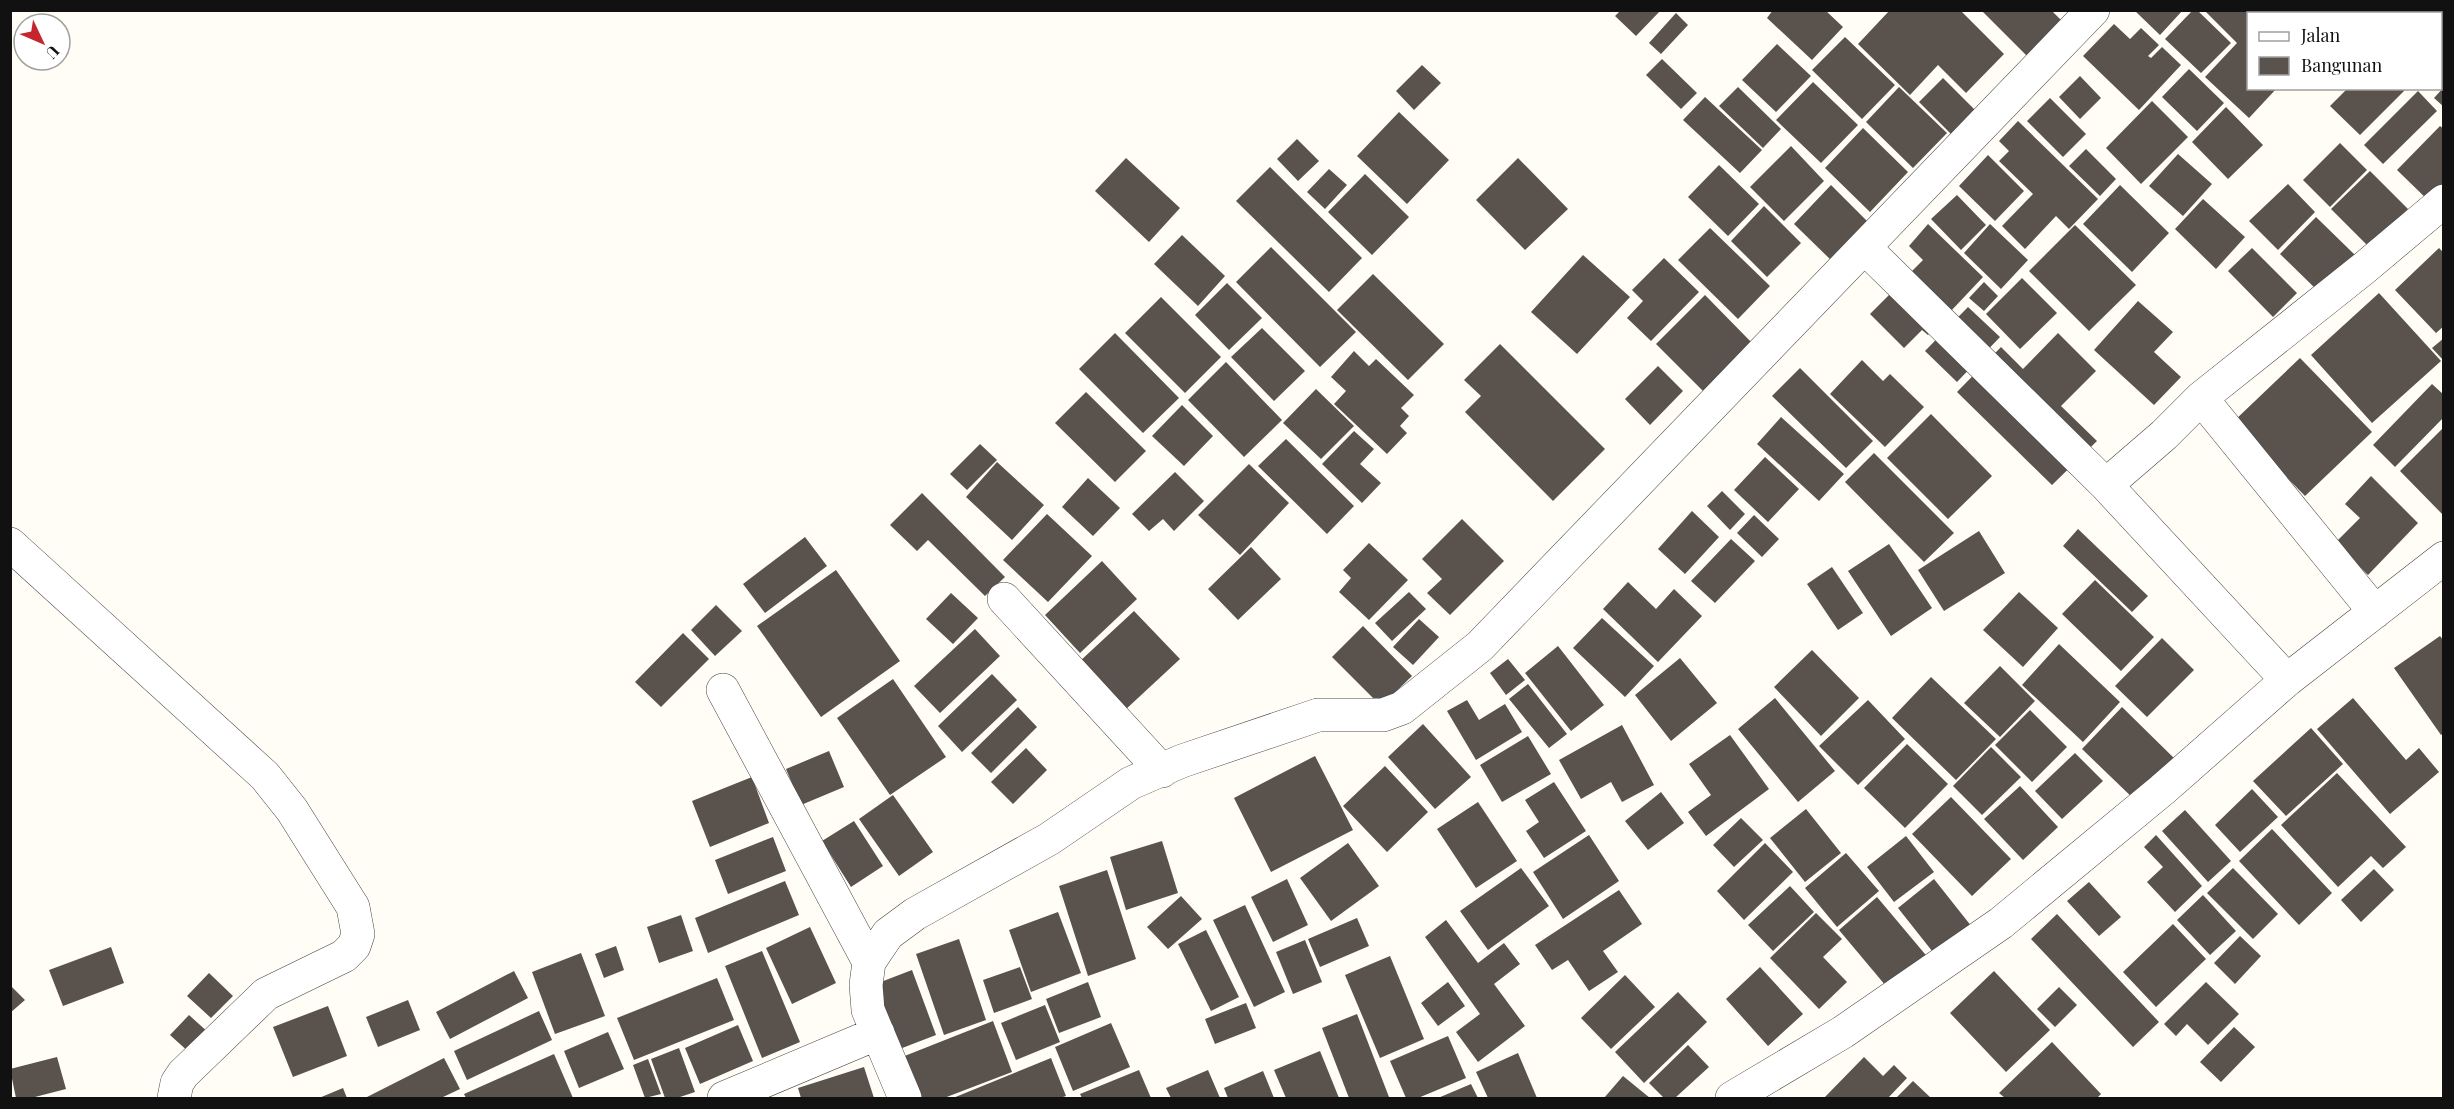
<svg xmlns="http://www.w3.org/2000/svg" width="2454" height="1109" font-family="'Playfair Display',serif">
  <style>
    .building { fill: #5a524d }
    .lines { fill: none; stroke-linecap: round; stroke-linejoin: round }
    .minor-casing { stroke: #444; stroke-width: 34 }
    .minor { stroke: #fff; stroke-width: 33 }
  </style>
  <rect width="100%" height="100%" fill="#fffdf5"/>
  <path class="building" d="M 1621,10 L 1661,10 L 1636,36 L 1615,16 Z
    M 1773,10 L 1825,10 L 1843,27 L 1812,60 L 1767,18 Z
    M 1890,10 L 1960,10 L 2004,54 L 1966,93 L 1938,65 L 1910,95 L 1858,44 Z
    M 1981,10 L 2051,10 L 2061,20 L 2027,56 Z
    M 2134,10 L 2183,10 L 2160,35 Z
    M 2193,10 L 2197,10 L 2231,43 L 2201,73 L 2165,39 Z
    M 2204,10 L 2265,10 L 2268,14 L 2248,14 L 2248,88 L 2277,88 L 2249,118 L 2205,77 L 2237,43 Z
    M 2311,10 L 2335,10 L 2338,14 L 2308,14 Z
    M 2347,10 L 2402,10 L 2399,14 L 2351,14 Z
    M 2426,10 L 2444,10 L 2444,27 L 2440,25 L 2440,14 L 2429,14 Z
    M 1676,13 L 1688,25 L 1661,54 L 1649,43 Z
    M 2114,24 L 2130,39 L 2141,28 L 2159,45 L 2148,56 L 2151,58 L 2162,47 L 2181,65 L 2139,110 L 2083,56 Z
    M 1845,37 L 1895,85 L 1862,119 L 1812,70 Z
    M 2440,38 L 2444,41 L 2444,72 L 2440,75 Z
    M 1777,44 L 1811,76 L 1776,112 L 1742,80 Z
    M 1662,59 L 1697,93 L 1681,109 L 1646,75 Z
    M 1422,65 L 1441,83 L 1414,110 L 1396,91 Z
    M 2189,69 L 2224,103 L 2197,131 L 2162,97 Z
    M 2080,76 L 2101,98 L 2080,119 L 2059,97 Z
    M 1943,78 L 1975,110 L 1951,134 L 1919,102 Z
    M 1813,82 L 1858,125 L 1821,163 L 1776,120 Z
    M 1738,87 L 1781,129 L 1763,148 L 1719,106 Z
    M 1899,87 L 1947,133 L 1913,168 L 1866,122 Z
    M 2444,87 L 2444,107 L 2434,98 Z
    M 2348,88 L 2407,88 L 2360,135 L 2330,106 Z
    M 2418,91 L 2437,111 L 2383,164 L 2364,145 Z
    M 1705,97 L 1762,150 L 1740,173 L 1683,120 Z
    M 2050,98 L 2086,134 L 2063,157 L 2027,121 Z
    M 2152,101 L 2188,137 L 2141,184 L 2106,148 Z
    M 2226,107 L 2263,145 L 2228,179 L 2192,142 Z
    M 1399,112 L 1449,160 L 1407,204 L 1357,156 Z
    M 2018,121 L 2098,199 L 2069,229 L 2056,216 L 2025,249 L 2002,226 L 2033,194 L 1999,161 L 2009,151 L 1999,141 Z
    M 2440,126 L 2444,129 L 2444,194 L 2433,205 L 2397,170 Z
    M 1863,128 L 1908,172 L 1870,212 L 1825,168 Z
    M 1297,139 L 1319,161 L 1298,181 L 1277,159 Z
    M 2340,143 L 2367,170 L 2330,207 L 2303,180 Z
    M 1791,146 L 1824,181 L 1784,221 L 1750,187 Z
    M 2086,149 L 2116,179 L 2100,196 L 2069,166 Z
    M 2178,154 L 2212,184 L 2183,216 L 2149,186 Z
    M 1988,155 L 2024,191 L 1995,221 L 1959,186 Z
    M 1126,158 L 1180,208 L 1149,242 L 1095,191 Z
    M 1518,158 L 1568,209 L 1525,250 L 1476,200 Z
    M 1719,165 L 1759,204 L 1728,236 L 1688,197 Z
    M 1270,167 L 1362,258 L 1329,292 L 1236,201 Z
    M 1329,169 L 1347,185 L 1325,209 L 1307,192 Z
    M 2370,171 L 2408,209 L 2369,247 L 2331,209 Z
    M 1365,174 L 1409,217 L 1372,255 L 1328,212 Z
    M 2288,184 L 2315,212 L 2278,250 L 2249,221 Z
    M 1831,185 L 1871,225 L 1834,263 L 1794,224 Z
    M 2120,185 L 2169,233 L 2132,272 L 2083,224 Z
    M 1957,195 L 1986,225 L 1961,250 L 1931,219 Z
    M 2203,199 L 2245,237 L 2216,269 L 2175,229 Z
    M 1764,206 L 1801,243 L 1767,277 L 1731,241 Z
    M 2316,217 L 2355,255 L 2319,292 L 2280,254 Z
    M 1928,224 L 1983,277 L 1950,312 L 1910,273 L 1923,260 L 1909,246 Z
    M 1990,224 L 2028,260 L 2001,289 L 1964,253 Z
    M 2075,225 L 2136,285 L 2089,331 L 2029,271 Z
    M 1710,228 L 1770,286 L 1738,319 L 1678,260 Z
    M 1182,235 L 1225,276 L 1198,306 L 1154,264 Z
    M 1271,247 L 1356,332 L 1320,367 L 1236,282 Z
    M 2252,248 L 2297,293 L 2273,317 L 2228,271 Z
    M 2439,248 L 2444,253 L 2444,326 L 2436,333 L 2395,290 Z
    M 1583,255 L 1630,297 L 1577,354 L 1531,312 Z
    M 1664,258 L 1699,292 L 1651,341 L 1627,318 L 1643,301 L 1632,290 Z
    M 1373,274 L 1444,344 L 1408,380 L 1337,310 Z
    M 1906,278 L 1946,317 L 1928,335 L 1922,330 L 1904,348 L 1870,314 Z
    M 2022,278 L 2057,313 L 2020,349 L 1986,314 Z
    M 1984,282 L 1998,296 L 1984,311 L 1969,298 Z
    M 1227,283 L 1262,318 L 1229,350 L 1195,315 Z
    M 2379,293 L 2441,361 L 2372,423 L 2311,355 Z
    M 1705,295 L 1753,344 L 1704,392 L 1656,344 Z
    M 1161,297 L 1221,357 L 1185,393 L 1125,333 Z
    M 2138,301 L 2173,332 L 2154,352 L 2181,377 L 2154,405 L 2094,350 Z
    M 1968,307 L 2000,337 L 1957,382 L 1925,351 Z
    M 1262,328 L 1305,371 L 1274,401 L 1231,357 Z
    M 1115,333 L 1179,398 L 1143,433 L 1079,369 Z
    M 2058,333 L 2096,371 L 2061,406 L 2097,441 L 2052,485 L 1957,392 L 2001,347 L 2023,369 Z
    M 2444,338 L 2444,361 L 2432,348 Z
    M 1500,344 L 1605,449 L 1553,501 L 1465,412 L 1481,396 L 1464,380 Z
    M 1354,351 L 1369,366 L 1376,359 L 1414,395 L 1401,408 L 1409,416 L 1400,426 L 1407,433 L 1387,454 L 1334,404 L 1346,391 L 1331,377 Z
    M 2300,358 L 2372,432 L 2305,496 L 2233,422 Z
    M 1862,360 L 1883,381 L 1890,374 L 1924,407 L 1885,447 L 1830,394 Z
    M 1226,362 L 1282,420 L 1244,457 L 1188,400 Z
    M 1658,366 L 1683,391 L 1650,425 L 1625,399 Z
    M 1800,368 L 1873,441 L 1846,468 L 1772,396 Z
    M 2432,384 L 2444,395 L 2444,417 L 2395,467 L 2373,445 Z
    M 1316,389 L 1354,426 L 1321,459 L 1283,423 Z
    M 1086,392 L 1146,451 L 1115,482 L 1055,423 Z
    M 1182,405 L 1213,436 L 1184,466 L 1152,436 Z
    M 1931,414 L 1992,476 L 1948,519 L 1887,458 Z
    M 1781,417 L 1844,474 L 1819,501 L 1757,444 Z
    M 2444,427 L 2444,516 L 2400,471 Z
    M 1354,431 L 1374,449 L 1360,464 L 1381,483 L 1362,503 L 1322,464 Z
    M 1286,439 L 1354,506 L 1327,534 L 1258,466 Z
    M 980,444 L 997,460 L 967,490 L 950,474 Z
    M 1874,453 L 1954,533 L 1924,562 L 1845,482 Z
    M 1765,457 L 1799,489 L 1768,522 L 1734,490 Z
    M 997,462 L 1044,505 L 1012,540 L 966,497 Z
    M 1249,464 L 1289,503 L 1240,555 L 1198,515 Z
    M 1175,472 L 1204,501 L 1174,531 L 1163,519 L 1149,531 L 1132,514 Z
    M 2371,476 L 2418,523 L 2368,575 L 2335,543 L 2360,518 L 2345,504 Z
    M 1088,478 L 1120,508 L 1093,536 L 1062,507 Z
    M 1722,491 L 1745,514 L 1730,530 L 1707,506 Z
    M 922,493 L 1005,577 L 985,596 L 928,540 L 917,551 L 890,525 Z
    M 1692,511 L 1719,537 L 1685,574 L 1658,549 Z
    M 1047,514 L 1092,556 L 1048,602 L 1003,560 Z
    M 1754,515 L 1779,539 L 1762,557 L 1737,533 Z
    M 1462,519 L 1504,561 L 1450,615 L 1427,593 L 1442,579 L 1422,559 Z
    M 2078,529 L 2148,596 L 2132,612 L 2063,546 Z
    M 1979,531 L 2005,573 L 1944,611 L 1918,570 Z
    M 805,537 L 827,566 L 765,613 L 743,584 Z
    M 1731,539 L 1755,561 L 1715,603 L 1691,581 Z
    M 1369,543 L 1408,580 L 1369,620 L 1339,592 L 1351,578 L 1343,570 Z
    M 1889,544 L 1932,608 L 1891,636 L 1848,571 Z
    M 1251,547 L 1281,579 L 1238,620 L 1208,589 Z
    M 1102,561 L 1137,599 L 1080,653 L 1045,615 Z
    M 1832,567 L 1863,613 L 1838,630 L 1807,584 Z
    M 836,570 L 900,661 L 821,717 L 757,626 Z
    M 2095,580 L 2154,637 L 2121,671 L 2062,614 Z
    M 1628,582 L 1656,609 L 1674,589 L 1702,616 L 1658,662 L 1603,609 Z
    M 1409,592 L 1426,609 L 1392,641 L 1375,623 Z
    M 2019,592 L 2058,628 L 2023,667 L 1983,630 Z
    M 951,593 L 978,618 L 953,644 L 926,619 Z
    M 716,605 L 742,631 L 715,656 L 691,630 Z
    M 1134,611 L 1180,659 L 1124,711 L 1079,662 Z
    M 1602,618 L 1654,666 L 1625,697 L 1573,648 Z
    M 1419,619 L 1439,637 L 1413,665 L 1393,647 Z
    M 1363,626 L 1412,676 L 1381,706 L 1332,657 Z
    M 975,629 L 1000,656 L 940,713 L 914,686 Z
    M 683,633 L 709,659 L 661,707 L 635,682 Z
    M 2440,636 L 2444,641 L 2444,733 L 2441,735 L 2394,668 Z
    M 2162,638 L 2194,670 L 2147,717 L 2115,686 Z
    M 2059,644 L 2120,702 L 2083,742 L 2022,685 Z
    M 1558,646 L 1604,705 L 1571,731 L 1525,673 Z
    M 1812,650 L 1859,698 L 1821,736 L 1774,687 Z
    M 1680,658 L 1717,703 L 1671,741 L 1635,695 Z
    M 1508,659 L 1525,680 L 1506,695 L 1490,673 Z
    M 2000,666 L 2035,701 L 2000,737 L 1964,703 Z
    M 992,674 L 1017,700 L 962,752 L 938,726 Z
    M 1931,677 L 1996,739 L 1956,780 L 1892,718 Z
    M 893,679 L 946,757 L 890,795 L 837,718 Z
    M 1528,684 L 1567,734 L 1549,748 L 1509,699 Z
    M 1775,698 L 1835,771 L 1798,802 L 1738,729 Z
    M 2353,698 L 2406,760 L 2419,748 L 2439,772 L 2390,814 L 2317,729 Z
    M 1467,700 L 1479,720 L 1505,704 L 1522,732 L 1476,760 L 1447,711 Z
    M 1868,700 L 1905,739 L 1858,785 L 1819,746 Z
    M 1018,707 L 1037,727 L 991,773 L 971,753 Z
    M 2122,707 L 2178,762 L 2138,803 L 2082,749 Z
    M 2030,710 L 2067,747 L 2032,782 L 1995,745 Z
    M 1423,724 L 1471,777 L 1435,809 L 1388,757 Z
    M 1622,725 L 1654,785 L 1622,802 L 1611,782 L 1581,799 L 1559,760 Z
    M 2311,728 L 2343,764 L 2286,816 L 2253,781 Z
    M 1730,735 L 1769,789 L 1706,836 L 1688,812 L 1711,795 L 1689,764 Z
    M 1528,736 L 1551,774 L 1502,802 L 1480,765 Z
    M 1907,744 L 1948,784 L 1905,828 L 1864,788 Z
    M 1991,747 L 2021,777 L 1982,815 L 1953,786 Z
    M 1026,748 L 1047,770 L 1013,804 L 991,782 Z
    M 829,751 L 844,787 L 801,805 L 786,769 Z
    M 2075,753 L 2103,781 L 2062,819 L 2035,791 Z
    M 1315,756 L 1353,830 L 1271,872 L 1234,798 Z
    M 1385,766 L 1428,812 L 1387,852 L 1343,806 Z
    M 2337,773 L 2406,847 L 2383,868 L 2371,856 L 2338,887 L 2281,825 Z
    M 752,777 L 769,823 L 710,847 L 692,801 Z
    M 1554,782 L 1586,831 L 1544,858 L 1526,831 L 1539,822 L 1525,800 Z
    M 2020,786 L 2058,827 L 2023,860 L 1984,819 Z
    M 2252,789 L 2278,817 L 2240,852 L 2215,825 Z
    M 1661,792 L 1684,823 L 1648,850 L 1625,821 Z
    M 893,795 L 933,852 L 899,876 L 859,819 Z
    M 1951,797 L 2011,859 L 1972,896 L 1912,834 Z
    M 1478,802 L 1517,861 L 1476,888 L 1437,829 Z
    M 1806,809 L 1841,853 L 1805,882 L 1770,838 Z
    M 2185,810 L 2231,861 L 2208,882 L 2162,831 Z
    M 1741,818 L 1763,840 L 1734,867 L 1713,845 Z
    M 854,821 L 883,866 L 851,887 L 822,841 Z
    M 2272,829 L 2332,893 L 2299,925 L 2239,861 Z
    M 1589,835 L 1619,881 L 1563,919 L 1533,872 Z
    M 2156,835 L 2202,886 L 2175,912 L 2147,882 L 2163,867 L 2144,847 Z
    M 1906,836 L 1934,872 L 1894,902 L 1867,867 Z
    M 773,837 L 786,871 L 728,894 L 715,860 Z
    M 1162,841 L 1178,893 L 1126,910 L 1110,857 Z
    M 1348,843 L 1379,886 L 1331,921 L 1300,878 Z
    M 1765,843 L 1793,872 L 1744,920 L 1717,891 Z
    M 1846,853 L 1879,891 L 1837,927 L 1805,888 Z
    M 1521,868 L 1549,906 L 1488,950 L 1460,911 Z
    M 2233,868 L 2278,914 L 2253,939 L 2207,893 Z
    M 2374,869 L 2394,890 L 2361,922 L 2341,900 Z
    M 1107,870 L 1136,959 L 1088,976 L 1059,886 Z
    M 1287,879 L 1308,925 L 1273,942 L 1251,897 Z
    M 1934,879 L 1972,927 L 1936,956 L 1898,908 Z
    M 785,881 L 799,915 L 708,953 L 695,918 Z
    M 2089,882 L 2121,917 L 2099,936 L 2067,901 Z
    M 1790,886 L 1814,912 L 1773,951 L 1748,925 Z
    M 1619,890 L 1642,924 L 1603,951 L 1618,972 L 1589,991 L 1568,960 L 1552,970 L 1535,945 Z
    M 2203,895 L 2236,931 L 2210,955 L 2177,920 Z
    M 1181,896 L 1202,919 L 1168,949 L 1147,927 Z
    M 1877,897 L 1930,960 L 1891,992 L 1839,930 Z
    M 1245,905 L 1285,992 L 1254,1007 L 1213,920 Z
    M 1058,912 L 1081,973 L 1031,992 L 1009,930 Z
    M 1816,913 L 1842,939 L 1823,957 L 1847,982 L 1819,1009 L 1770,958 Z
    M 2057,914 L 2159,1022 L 2133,1047 L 2031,939 Z
    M 681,915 L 693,951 L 659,963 L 647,927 Z
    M 1357,918 L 1369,946 L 1320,967 L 1308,939 Z
    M 1446,920 L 1478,963 L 1504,943 L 1520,964 L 1494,984 L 1525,1026 L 1478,1062 L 1456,1032 L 1480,1014 L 1425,937 Z
    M 2173,924 L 2206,959 L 2156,1007 L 2123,972 Z
    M 810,927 L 836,983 L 792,1004 L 766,948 Z
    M 1206,930 L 1239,997 L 1211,1011 L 1178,944 Z
    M 2240,936 L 2261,956 L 2235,984 L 2214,963 Z
    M 959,939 L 986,1020 L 944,1035 L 916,954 Z
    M 1305,940 L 1322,982 L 1293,994 L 1276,952 Z
    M 616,946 L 624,970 L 604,978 L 595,954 Z
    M 111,947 L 124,983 L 63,1006 L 49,970 Z
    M 762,951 L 800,1042 L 762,1058 L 725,966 Z
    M 581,953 L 605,1016 L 555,1034 L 532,972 Z
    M 1390,956 L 1424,1039 L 1380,1058 L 1345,975 Z
    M 1020,967 L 1032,999 L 994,1013 L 983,980 Z
    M 1760,967 L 1803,1014 L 1768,1046 L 1726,999 Z
    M 912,970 L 936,1035 L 897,1050 L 873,985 Z
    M 514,971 L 528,998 L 450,1039 L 436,1012 Z
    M 1994,971 L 2050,1030 L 2006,1072 L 1950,1013 Z
    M 209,973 L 233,996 L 211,1018 L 187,996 Z
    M 1625,975 L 1655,1007 L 1611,1049 L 1581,1018 Z
    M 717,978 L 734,1020 L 634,1060 L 617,1018 Z
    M 1088,982 L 1101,1017 L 1059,1033 L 1046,999 Z
    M 1448,982 L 1465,1006 L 1438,1026 L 1421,1003 Z
    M 2206,982 L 2239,1014 L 2208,1045 L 2187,1024 L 2176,1036 L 2164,1024 Z
    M 10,985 L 25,1000 L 10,1013 Z
    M 2059,987 L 2077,1005 L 2055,1027 L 2037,1009 Z
    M 1678,992 L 1707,1022 L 1644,1083 L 1615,1052 Z
    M 408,1000 L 420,1030 L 378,1047 L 366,1017 Z
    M 1246,1003 L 1256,1028 L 1215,1044 L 1205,1019 Z
    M 1045,1005 L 1060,1042 L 1016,1060 L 1001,1023 Z
    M 328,1006 L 347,1056 L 293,1077 L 273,1027 Z
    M 539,1011 L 552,1040 L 467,1080 L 454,1051 Z
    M 1357,1014 L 1389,1097 L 1386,1098 L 1349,1098 L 1322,1028 Z
    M 189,1015 L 210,1034 L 191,1054 L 170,1035 Z
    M 993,1021 L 1012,1072 L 944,1098 L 913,1098 L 897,1059 Z
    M 1111,1023 L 1130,1067 L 1073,1091 L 1055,1047 Z
    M 738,1025 L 753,1061 L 700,1084 L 685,1048 Z
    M 2234,1027 L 2255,1047 L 2221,1082 L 2200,1062 Z
    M 608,1032 L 624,1069 L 579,1088 L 564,1051 Z
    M 1448,1036 L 1466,1078 L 1418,1098 L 1406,1098 L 1390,1061 Z
    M 2052,1042 L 2101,1094 L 2097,1098 L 2005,1098 L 1999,1093 Z
    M 1688,1045 L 1709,1067 L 1675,1098 L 1664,1098 L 1649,1083 Z
    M 679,1048 L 695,1092 L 677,1098 L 665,1098 L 651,1059 Z
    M 1320,1051 L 1339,1098 L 1286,1098 L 1274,1070 Z
    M 1518,1053 L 1537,1098 L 1488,1098 L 1476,1072 Z
    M 554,1054 L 573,1098 L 466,1098 L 464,1094 Z
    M 57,1057 L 66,1089 L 31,1098 L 16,1098 L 10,1069 Z
    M 1864,1057 L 1883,1076 L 1894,1065 L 1907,1078 L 1888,1098 L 1824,1098 Z
    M 444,1058 L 460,1089 L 441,1098 L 365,1098 Z
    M 1051,1058 L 1066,1096 L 1060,1098 L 953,1098 Z
    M 648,1059 L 661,1094 L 645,1098 L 633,1065 Z
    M 864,1067 L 874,1098 L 801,1098 L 798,1088 Z
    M 1139,1070 L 1151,1098 L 1082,1098 L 1080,1094 Z
    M 1208,1070 L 1220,1098 L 1171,1098 L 1166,1088 Z
    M 1263,1071 L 1274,1098 L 1228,1098 L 1224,1088 Z
    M 1623,1076 L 1650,1098 L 1604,1098 Z
    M 1913,1081 L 1931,1098 L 1896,1098 Z
    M 1471,1084 L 1478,1098 L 1438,1098 Z
    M 343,1088 L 347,1098 L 319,1098 Z"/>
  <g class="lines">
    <defs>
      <path id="minor" d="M 1865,248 L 2106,485 L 2287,680
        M 2201,398 L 2375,612
        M 2106,485 L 2164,435 L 2201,398 L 2363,269 L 2444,201
        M 10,544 L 265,776 L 292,810 L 353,907 L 358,934 L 354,946 L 344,956 L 266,994 L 183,1074 L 177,1083 L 174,1098
        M 1004,599 L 1162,771
        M 723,690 L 869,962
        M 724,1098 L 878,1033
        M 905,1098 L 868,1010 L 866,985 L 869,962 L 888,934 L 915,914 L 1049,839 L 1131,783 L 1182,761 L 1318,715 L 1383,715 L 1402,708 L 1480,646 L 2093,10
        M 1732,1098 L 1843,1032 L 2001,923 L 2162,790 L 2287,680 L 2444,558"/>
    </defs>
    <use href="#minor" class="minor-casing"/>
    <use href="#minor" class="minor"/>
  </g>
  <rect width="2454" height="1109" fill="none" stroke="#111111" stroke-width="24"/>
  <rect x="2247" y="12" width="195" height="78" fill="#ffffff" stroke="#a0a0a0" stroke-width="1.5"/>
  <rect x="2259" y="32" width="30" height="9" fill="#ffffff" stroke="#a0a0a0" stroke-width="1.5"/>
  <text x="2301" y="42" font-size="18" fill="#111111">Jalan</text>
  <rect x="2259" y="57" width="30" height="18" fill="#5a524d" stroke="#a0a0a0" stroke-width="1.5"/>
  <text x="2301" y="72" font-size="18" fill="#111111">Bangunan</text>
  <g transform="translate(42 42) rotate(134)"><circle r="28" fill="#ffffff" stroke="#a0a0a0" stroke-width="1.5"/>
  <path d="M0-4.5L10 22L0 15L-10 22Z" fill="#c4262e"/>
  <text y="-9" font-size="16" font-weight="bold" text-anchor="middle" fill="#111111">U</text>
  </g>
</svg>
